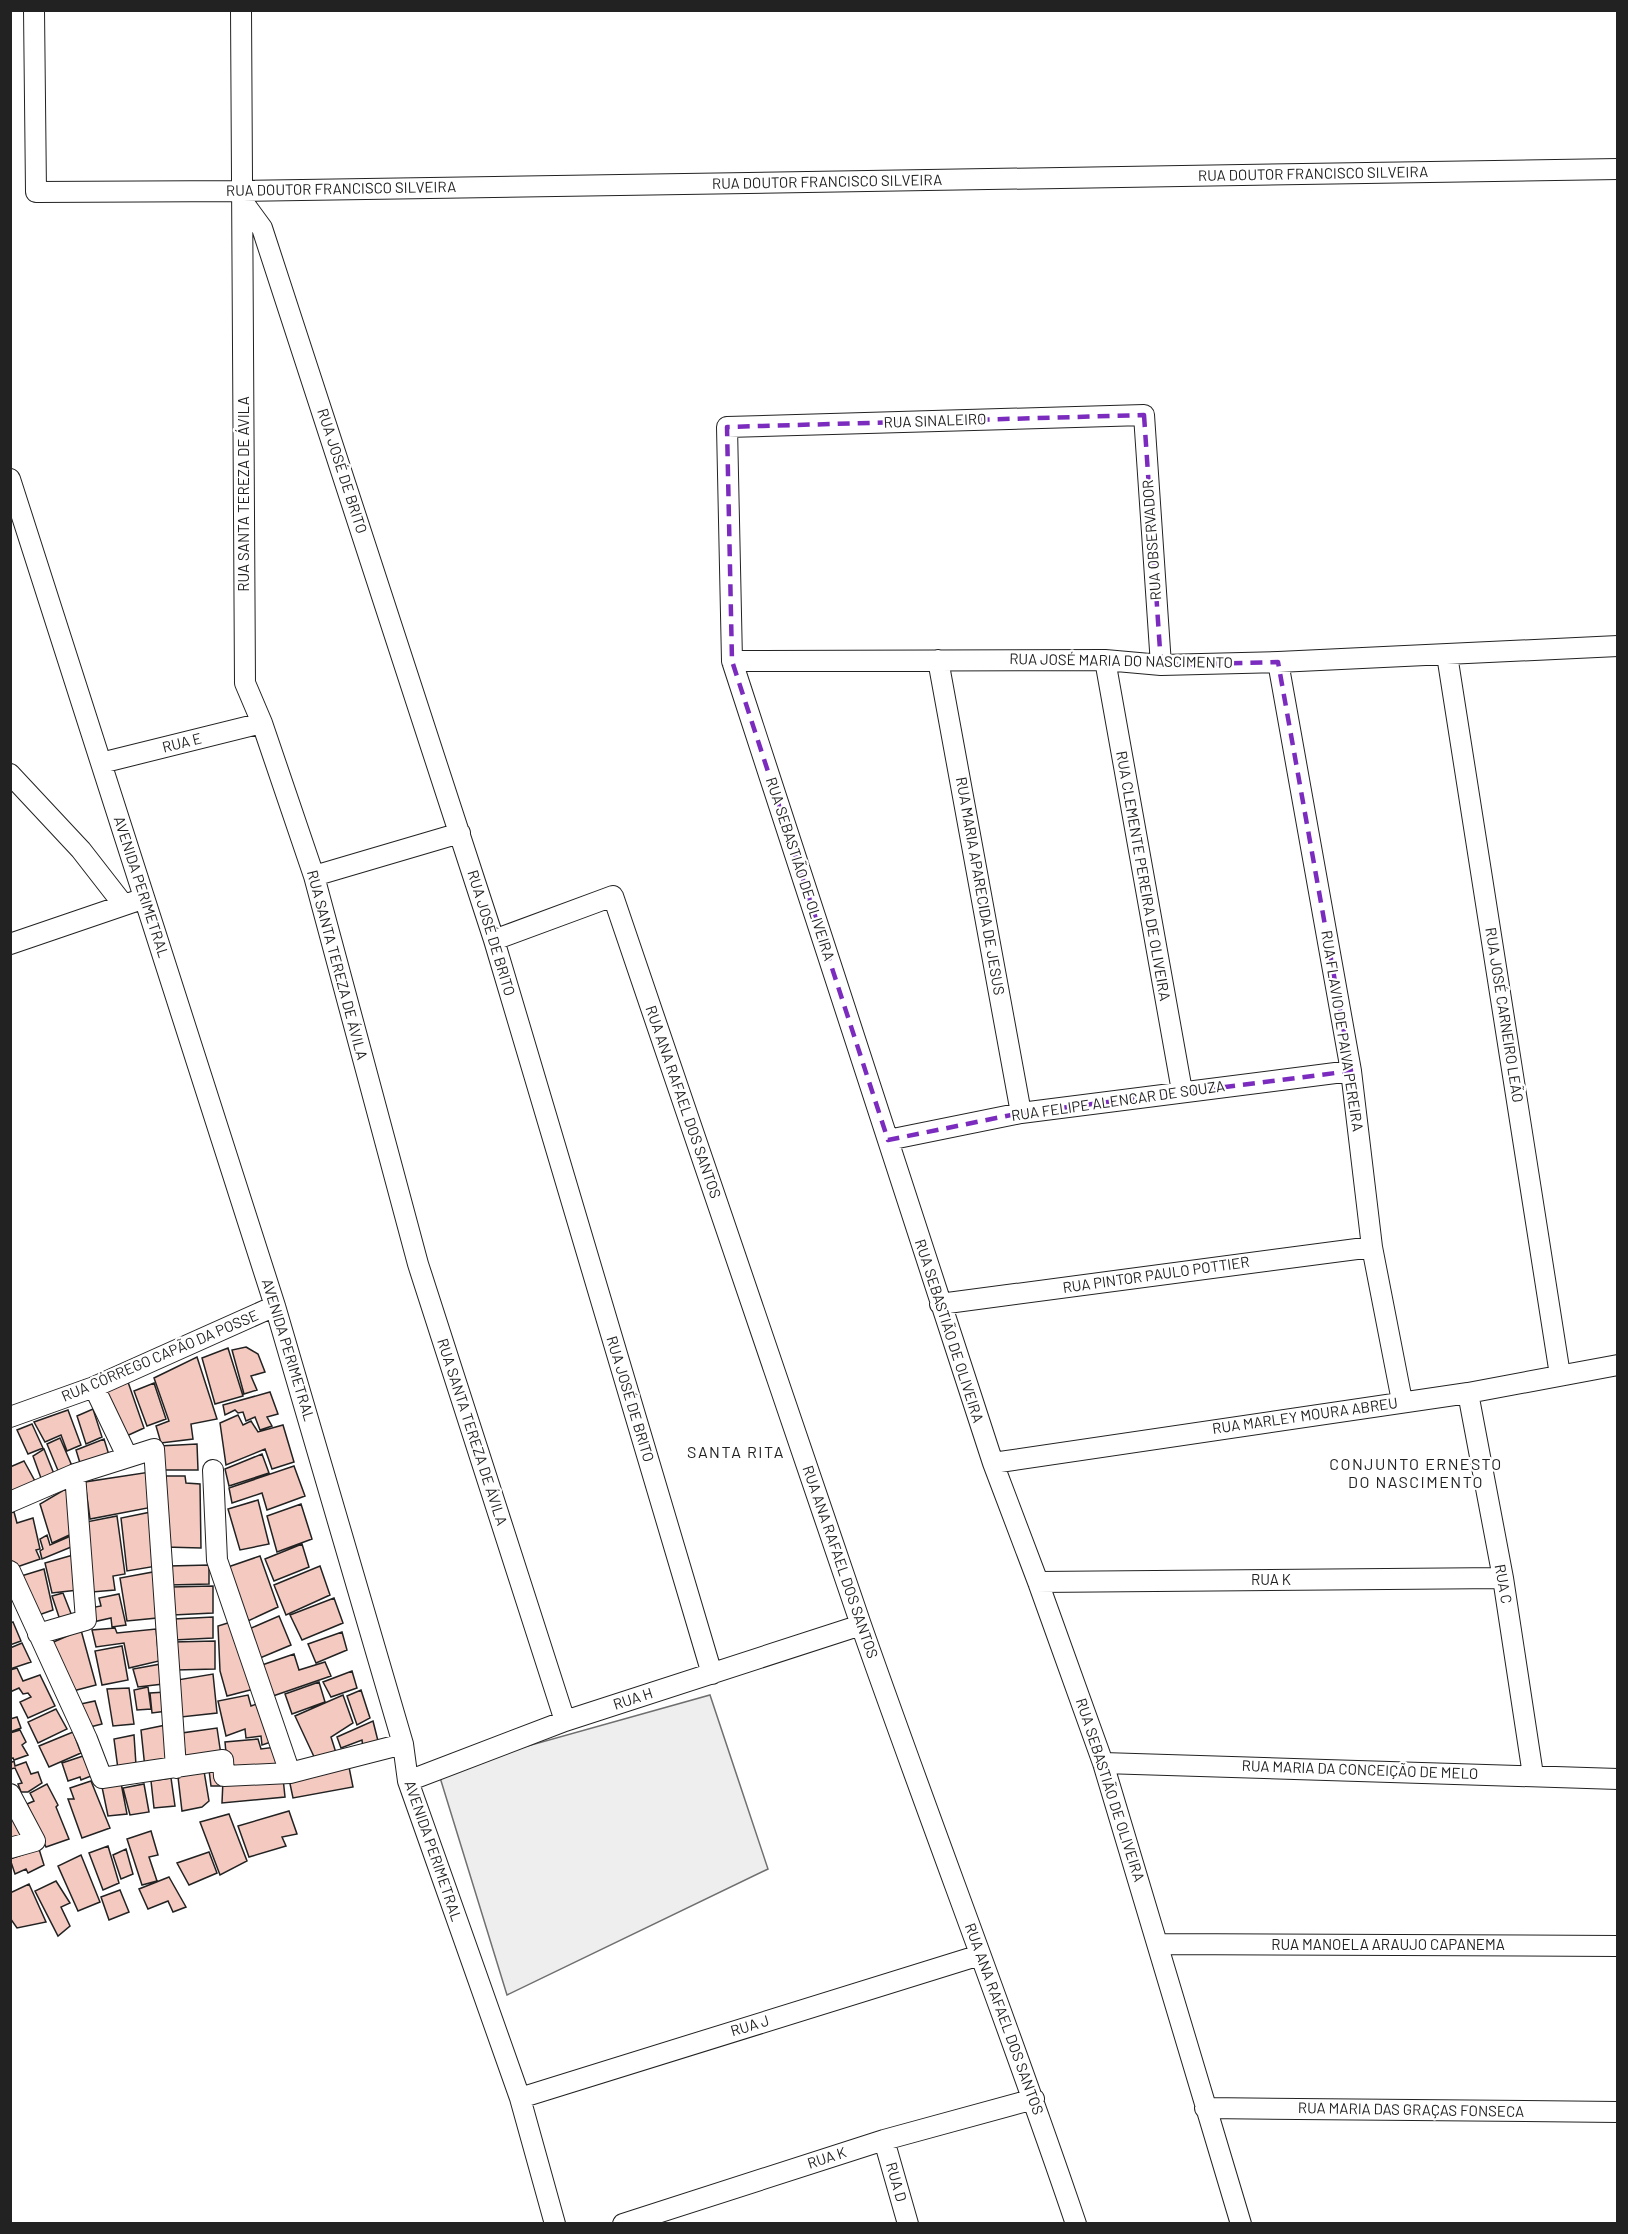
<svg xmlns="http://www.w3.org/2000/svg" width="1628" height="2234" font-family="Barlow,sans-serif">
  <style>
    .green { fill: #eee; stroke: #6f6f6f; stroke-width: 1.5 }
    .building { fill: #f3c9c0; stroke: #222; stroke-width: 1.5 }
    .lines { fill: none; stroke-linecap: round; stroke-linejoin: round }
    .street-casing { stroke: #222; stroke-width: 22 }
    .street { stroke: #fff; stroke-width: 20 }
    .marked { fill: none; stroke: #7b2cbf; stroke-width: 4.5; stroke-dasharray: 12 8; stroke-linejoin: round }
    .labels { text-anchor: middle; stroke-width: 4.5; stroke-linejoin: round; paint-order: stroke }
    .street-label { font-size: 15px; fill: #222; stroke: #fff }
    .neighbourhood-label { font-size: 16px; letter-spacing: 1.5px; fill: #222; stroke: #fff }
  </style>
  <rect width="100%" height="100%" fill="#fff"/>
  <path class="green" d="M 710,1695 L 768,1869 L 507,1995 L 438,1771 Z"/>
  <path class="building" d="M 246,1347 L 258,1354 L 265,1372 L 251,1376 L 257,1390 L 244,1394 L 232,1350 Z
    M 228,1348 L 243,1396 L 215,1404 L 202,1358 Z
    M 197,1357 L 217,1419 L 191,1424 L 193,1439 L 161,1443 L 156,1426 L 169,1421 L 154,1378 Z
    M 128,1382 L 144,1428 L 120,1439 L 102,1394 Z
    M 154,1383 L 166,1419 L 147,1426 L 134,1391 Z
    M 270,1392 L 278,1414 L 267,1417 L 272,1426 L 260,1430 L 255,1417 L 246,1421 L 243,1412 L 238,1413 L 235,1410 L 225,1415 L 223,1405 Z
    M 93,1409 L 102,1437 L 86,1444 L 77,1416 Z
    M 68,1410 L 81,1445 L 67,1451 L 61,1435 L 45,1442 L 34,1422 Z
    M 238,1415 L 243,1425 L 251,1421 L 258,1432 L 283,1425 L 294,1462 L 272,1469 L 265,1449 L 226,1465 L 220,1423 Z
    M 32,1424 L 43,1448 L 28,1454 L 17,1430 Z
    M 60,1438 L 72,1466 L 59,1473 L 47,1444 Z
    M 104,1439 L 109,1455 L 80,1463 L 76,1450 Z
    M 197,1444 L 198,1470 L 160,1470 L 159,1446 Z
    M 44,1449 L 54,1474 L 42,1481 L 33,1456 Z
    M 262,1454 L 269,1473 L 229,1486 L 225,1469 Z
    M 24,1461 L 36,1483 L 10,1495 L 10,1467 Z
    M 294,1466 L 305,1496 L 267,1510 L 262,1493 L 232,1503 L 229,1488 Z
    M 150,1472 L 153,1507 L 90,1519 L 85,1482 Z
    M 161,1476 L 185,1476 L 186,1483 L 200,1484 L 201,1548 L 165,1547 Z
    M 69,1487 L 76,1532 L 52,1543 L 40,1504 Z
    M 258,1500 L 269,1544 L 240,1550 L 228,1509 Z
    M 301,1504 L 312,1539 L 277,1552 L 267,1516 Z
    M 14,1512 L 17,1523 L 33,1518 L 40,1549 L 36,1550 L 40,1559 L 14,1568 L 10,1556 L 10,1513 Z
    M 151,1512 L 157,1566 L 127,1571 L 121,1518 Z
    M 117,1516 L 125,1574 L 113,1576 L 115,1590 L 92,1592 L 86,1522 Z
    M 47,1535 L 50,1545 L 73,1535 L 76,1545 L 42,1559 L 40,1551 L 43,1549 L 40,1539 Z
    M 302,1544 L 309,1567 L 274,1581 L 265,1559 Z
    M 73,1555 L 78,1590 L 52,1593 L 45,1563 Z
    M 260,1556 L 278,1607 L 248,1621 L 228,1567 Z
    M 209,1565 L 209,1584 L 169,1585 L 169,1566 Z
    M 320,1566 L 330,1595 L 286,1615 L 274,1585 Z
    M 44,1569 L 53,1610 L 33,1617 L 18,1577 Z
    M 153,1572 L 157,1618 L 127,1621 L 120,1578 Z
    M 213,1586 L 213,1613 L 173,1615 L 171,1587 Z
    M 63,1593 L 72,1616 L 60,1620 L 52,1596 Z
    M 119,1594 L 126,1625 L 112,1627 L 111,1618 L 93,1622 L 90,1608 L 101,1606 L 99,1598 Z
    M 334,1598 L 343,1623 L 302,1640 L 290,1615 Z
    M 279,1616 L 291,1645 L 260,1658 L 249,1629 Z
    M 213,1617 L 213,1638 L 174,1640 L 174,1619 Z
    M 13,1622 L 21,1641 L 10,1645 L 10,1623 Z
    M 231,1622 L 254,1689 L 227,1696 L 220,1671 L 218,1626 Z
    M 115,1628 L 117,1633 L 156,1629 L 159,1661 L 129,1668 L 124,1643 L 96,1647 L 92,1630 Z
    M 81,1630 L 96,1685 L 69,1692 L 49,1644 Z
    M 342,1632 L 347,1650 L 316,1663 L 308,1644 Z
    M 215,1641 L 215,1669 L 176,1670 L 173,1642 Z
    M 22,1643 L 31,1662 L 10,1669 L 10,1648 Z
    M 122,1646 L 128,1680 L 102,1685 L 95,1651 Z
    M 294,1654 L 299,1670 L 325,1662 L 331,1676 L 273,1696 L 262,1665 Z
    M 161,1664 L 163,1684 L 138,1687 L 133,1669 Z
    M 17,1668 L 23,1681 L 40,1675 L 55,1706 L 28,1718 L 20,1702 L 31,1697 L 28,1693 L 23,1694 L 19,1688 L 10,1692 L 10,1670 Z
    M 352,1671 L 357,1688 L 331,1697 L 323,1682 Z
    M 213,1674 L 217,1713 L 181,1717 L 177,1680 Z
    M 319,1682 L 325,1702 L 292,1714 L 285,1694 Z
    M 148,1687 L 151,1709 L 137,1710 L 134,1690 Z
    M 129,1688 L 134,1724 L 113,1726 L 107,1689 Z
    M 361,1690 L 370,1718 L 357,1725 L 347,1696 Z
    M 166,1692 L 167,1711 L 152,1713 L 150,1693 Z
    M 248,1695 L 251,1706 L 260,1703 L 271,1742 L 262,1745 L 261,1736 L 246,1738 L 245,1729 L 226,1736 L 218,1701 Z
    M 343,1695 L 353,1723 L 331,1737 L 337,1756 L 316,1761 L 295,1716 Z
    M 95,1701 L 102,1724 L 86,1728 L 76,1705 Z
    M 56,1709 L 67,1729 L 38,1743 L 28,1722 Z
    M 17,1717 L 21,1728 L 10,1732 L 10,1719 Z
    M 373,1721 L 379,1745 L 363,1748 L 362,1740 L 341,1748 L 337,1737 Z
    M 166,1725 L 172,1763 L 145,1768 L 141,1730 Z
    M 217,1728 L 221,1755 L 186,1759 L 182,1733 Z
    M 20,1730 L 26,1742 L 22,1745 L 28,1755 L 14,1760 L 13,1758 L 10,1759 L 10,1733 Z
    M 73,1732 L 81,1753 L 49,1767 L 39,1746 Z
    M 134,1735 L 136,1765 L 118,1769 L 114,1739 Z
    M 258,1739 L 261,1749 L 276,1747 L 282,1769 L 228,1775 L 225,1742 Z
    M 83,1756 L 91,1776 L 81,1780 L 80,1777 L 68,1781 L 62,1763 Z
    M 14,1761 L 15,1766 L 26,1762 L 31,1774 L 38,1772 L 42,1783 L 28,1792 L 21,1792 L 18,1784 L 22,1783 L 15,1768 L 10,1769 L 10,1763 Z
    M 348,1762 L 353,1787 L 293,1798 L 289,1779 Z
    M 221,1769 L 221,1786 L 211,1786 L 209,1770 Z
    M 204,1771 L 209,1801 L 202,1807 L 182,1811 L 178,1777 Z
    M 171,1778 L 175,1806 L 154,1808 L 151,1781 Z
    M 283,1778 L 285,1797 L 222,1803 L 223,1780 Z
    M 91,1781 L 110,1828 L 82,1838 L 68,1799 L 74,1799 L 70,1788 Z
    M 121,1783 L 127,1814 L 108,1816 L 102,1787 Z
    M 47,1784 L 58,1805 L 56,1807 L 69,1839 L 46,1847 L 27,1804 L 34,1801 L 30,1793 Z
    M 144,1784 L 149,1812 L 130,1815 L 123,1788 Z
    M 289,1811 L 297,1834 L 282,1837 L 286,1846 L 249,1857 L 238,1826 Z
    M 229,1814 L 247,1861 L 220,1875 L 200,1822 Z
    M 10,1819 L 15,1819 L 24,1834 L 10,1839 Z
    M 151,1831 L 158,1855 L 149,1857 L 157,1881 L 142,1885 L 127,1839 Z
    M 108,1846 L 119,1883 L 103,1890 L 89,1853 Z
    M 39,1849 L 44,1865 L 28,1873 L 26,1869 L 15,1874 L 10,1859 Z
    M 126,1849 L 133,1874 L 121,1879 L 113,1855 Z
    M 209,1852 L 217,1873 L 189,1885 L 177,1863 Z
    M 81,1855 L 100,1902 L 78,1911 L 58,1866 Z
    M 169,1877 L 186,1907 L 173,1912 L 168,1901 L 148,1909 L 139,1889 Z
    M 56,1881 L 70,1903 L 61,1907 L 70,1926 L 58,1936 L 35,1891 Z
    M 29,1884 L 46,1922 L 17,1928 L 10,1918 L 10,1893 Z
    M 120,1890 L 129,1912 L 109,1920 L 101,1897 Z"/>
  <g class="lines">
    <defs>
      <path id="street" d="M 34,10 L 36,192 L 243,191 L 1618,169
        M 241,10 L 245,683 L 262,723 L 314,876 L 418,1264 L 565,1721
        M 243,202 L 262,228 L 494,940 L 712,1674
        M 10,479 L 275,1306 L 403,1744 L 408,1781 L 520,2098 L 555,2224
        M 1447,655 L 1560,1375
        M 938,660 L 1021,1113
        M 1105,660 L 1182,1091
        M 732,661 L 1105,660 L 1161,665 L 1278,662 L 1618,646
        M 1278,662 L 1351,1071 L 1372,1247 L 1402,1401
        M 1161,665 L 1144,415 L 727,427 L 732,661 L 993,1463 L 1038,1582 L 1103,1763 L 1241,2224
        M 101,763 L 262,723
        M 10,774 L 81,850 L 123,904
        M 314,876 L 460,833
        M 494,940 L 613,896 C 696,1139 777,1383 861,1625 C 931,1825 1008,2023 1076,2224
        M 10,944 L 136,901
        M 888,1140 L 1021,1113 L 1351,1071
        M 940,1304 L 1372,1247
        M 94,1387 L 127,1456
        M 1468,1393 L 1503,1578 L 1533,1775
        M 10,1417 L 94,1387 L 275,1306
        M 993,1463 L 1468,1393 L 1618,1365
        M 213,1470 L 217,1560 L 290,1773 L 403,1744
        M 10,1502 L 75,1474 L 154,1449 L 176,1768
        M 10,1571 L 87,1739 L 102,1778 L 223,1760 L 224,1776 L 290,1773
        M 1038,1582 L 1503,1578
        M 38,1634 L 86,1620 L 75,1474
        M 1103,1763 L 1618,1779
        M 408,1781 L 565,1721 L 861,1625
        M 10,1794 L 35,1841 L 10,1848
        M 1158,1944 L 1618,1946
        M 520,2098 L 980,1955
        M 1205,2108 L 1618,2112
        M 884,2140 L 908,2224
        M 623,2224 L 884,2140 L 1034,2099"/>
    </defs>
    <use href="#street" class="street-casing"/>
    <use href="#street" class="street"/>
  </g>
  <path class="marked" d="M 1144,415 L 1161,665 L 1278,662 L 1351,1071 L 1021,1113 L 888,1140 L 732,661 L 727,427 Z"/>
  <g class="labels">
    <g class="street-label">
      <text transform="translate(1313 174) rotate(-1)" y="5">RUA DOUTOR FRANCISCO SILVEIRA</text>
      <text transform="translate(827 182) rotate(-1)" y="5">RUA DOUTOR FRANCISCO SILVEIRA</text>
      <text transform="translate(341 189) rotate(-1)" y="5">RUA DOUTOR FRANCISCO SILVEIRA</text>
      <text transform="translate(935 421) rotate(-2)" y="5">RUA SINALEIRO</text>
      <text transform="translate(342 471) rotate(72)" y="5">RUA JOSÉ DE BRITO</text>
      <text transform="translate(244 494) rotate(-90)" y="5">RUA SANTA TEREZA DE ÁVILA</text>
      <text transform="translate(1152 540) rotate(-94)" y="5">RUA OBSERVADOR</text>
      <text transform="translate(1121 661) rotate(1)" y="5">RUA JOSÉ MARIA DO NASCIMENTO</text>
      <text transform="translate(182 743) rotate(-14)" y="5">RUA E</text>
      <text transform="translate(800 869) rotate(72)" y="5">RUA SEBASTIÃO DE OLIVEIRA</text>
      <text transform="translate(1143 876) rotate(80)" y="5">RUA CLEMENTE PEREIRA DE OLIVEIRA</text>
      <text transform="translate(980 886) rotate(80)" y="5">RUA MARIA APARECIDA DE JESUS</text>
      <text transform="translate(141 887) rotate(72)" y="5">AVENIDA PERIMETRAL</text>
      <text transform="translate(491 933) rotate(73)" y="5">RUA JOSÉ DE BRITO</text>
      <text transform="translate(337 965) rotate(75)" y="5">RUA SANTA TEREZA DE ÁVILA</text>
      <text transform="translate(1504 1015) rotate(81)" y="5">RUA JOSÉ CARNEIRO LEÃO</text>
      <text transform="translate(1342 1031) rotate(81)" y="5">RUA FLAVIO DE PAIVA PEREIRA</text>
      <text transform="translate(1118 1101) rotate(-8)" y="5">RUA FELIPE ALENCAR DE SOUZA</text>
      <text transform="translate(683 1102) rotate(71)" y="5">RUA ANA RAFAEL DOS SANTOS</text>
      <text transform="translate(1156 1275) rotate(-8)" y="5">RUA PINTOR PAULO POTTIER</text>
      <text transform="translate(949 1331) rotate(72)" y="5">RUA SEBASTIÃO DE OLIVEIRA</text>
      <text transform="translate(288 1350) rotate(73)" y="5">AVENIDA PERIMETRAL</text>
      <text transform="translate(160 1356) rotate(-23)" y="5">RUA CÓRREGO CAPÃO DA POSSE</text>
      <text transform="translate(630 1399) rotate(73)" y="5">RUA JOSÉ DE BRITO</text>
      <text transform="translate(1305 1416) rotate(-8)" y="5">RUA MARLEY MOURA ABREU</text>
      <text transform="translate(472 1432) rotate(72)" y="5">RUA SANTA TEREZA DE ÁVILA</text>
      <text transform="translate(840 1562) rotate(71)" y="5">RUA ANA RAFAEL DOS SANTOS</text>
      <text x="1271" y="1585">RUA K</text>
      <text transform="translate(1503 1584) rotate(80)" y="5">RUA C</text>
      <text transform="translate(633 1699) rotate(-18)" y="5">RUA H</text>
      <text transform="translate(1360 1770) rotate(2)" y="5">RUA MARIA DA CONCEIÇÃO DE MELO</text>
      <text transform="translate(1110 1790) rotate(72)" y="5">RUA SEBASTIÃO DE OLIVEIRA</text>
      <text transform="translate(433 1851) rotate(71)" y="5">AVENIDA PERIMETRAL</text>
      <text x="1388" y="1950">RUA MANOELA ARAUJO CAPANEMA</text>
      <text transform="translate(1004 2019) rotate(70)" y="5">RUA ANA RAFAEL DOS SANTOS</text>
      <text transform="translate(750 2026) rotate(-17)" y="5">RUA J</text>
      <text transform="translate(1411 2110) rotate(1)" y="5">RUA MARIA DAS GRAÇAS FONSECA</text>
      <text transform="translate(827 2158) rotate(-18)" y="5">RUA K</text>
      <text transform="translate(896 2182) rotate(74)" y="5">RUA D</text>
    </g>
    <g class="neighbourhood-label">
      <text x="736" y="1458">SANTA RITA</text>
      <text x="1416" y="1470">CONJUNTO ERNESTO<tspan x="1416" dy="18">DO NASCIMENTO</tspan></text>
    </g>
  </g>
  <rect width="1628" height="2234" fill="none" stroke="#222222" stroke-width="24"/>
</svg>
